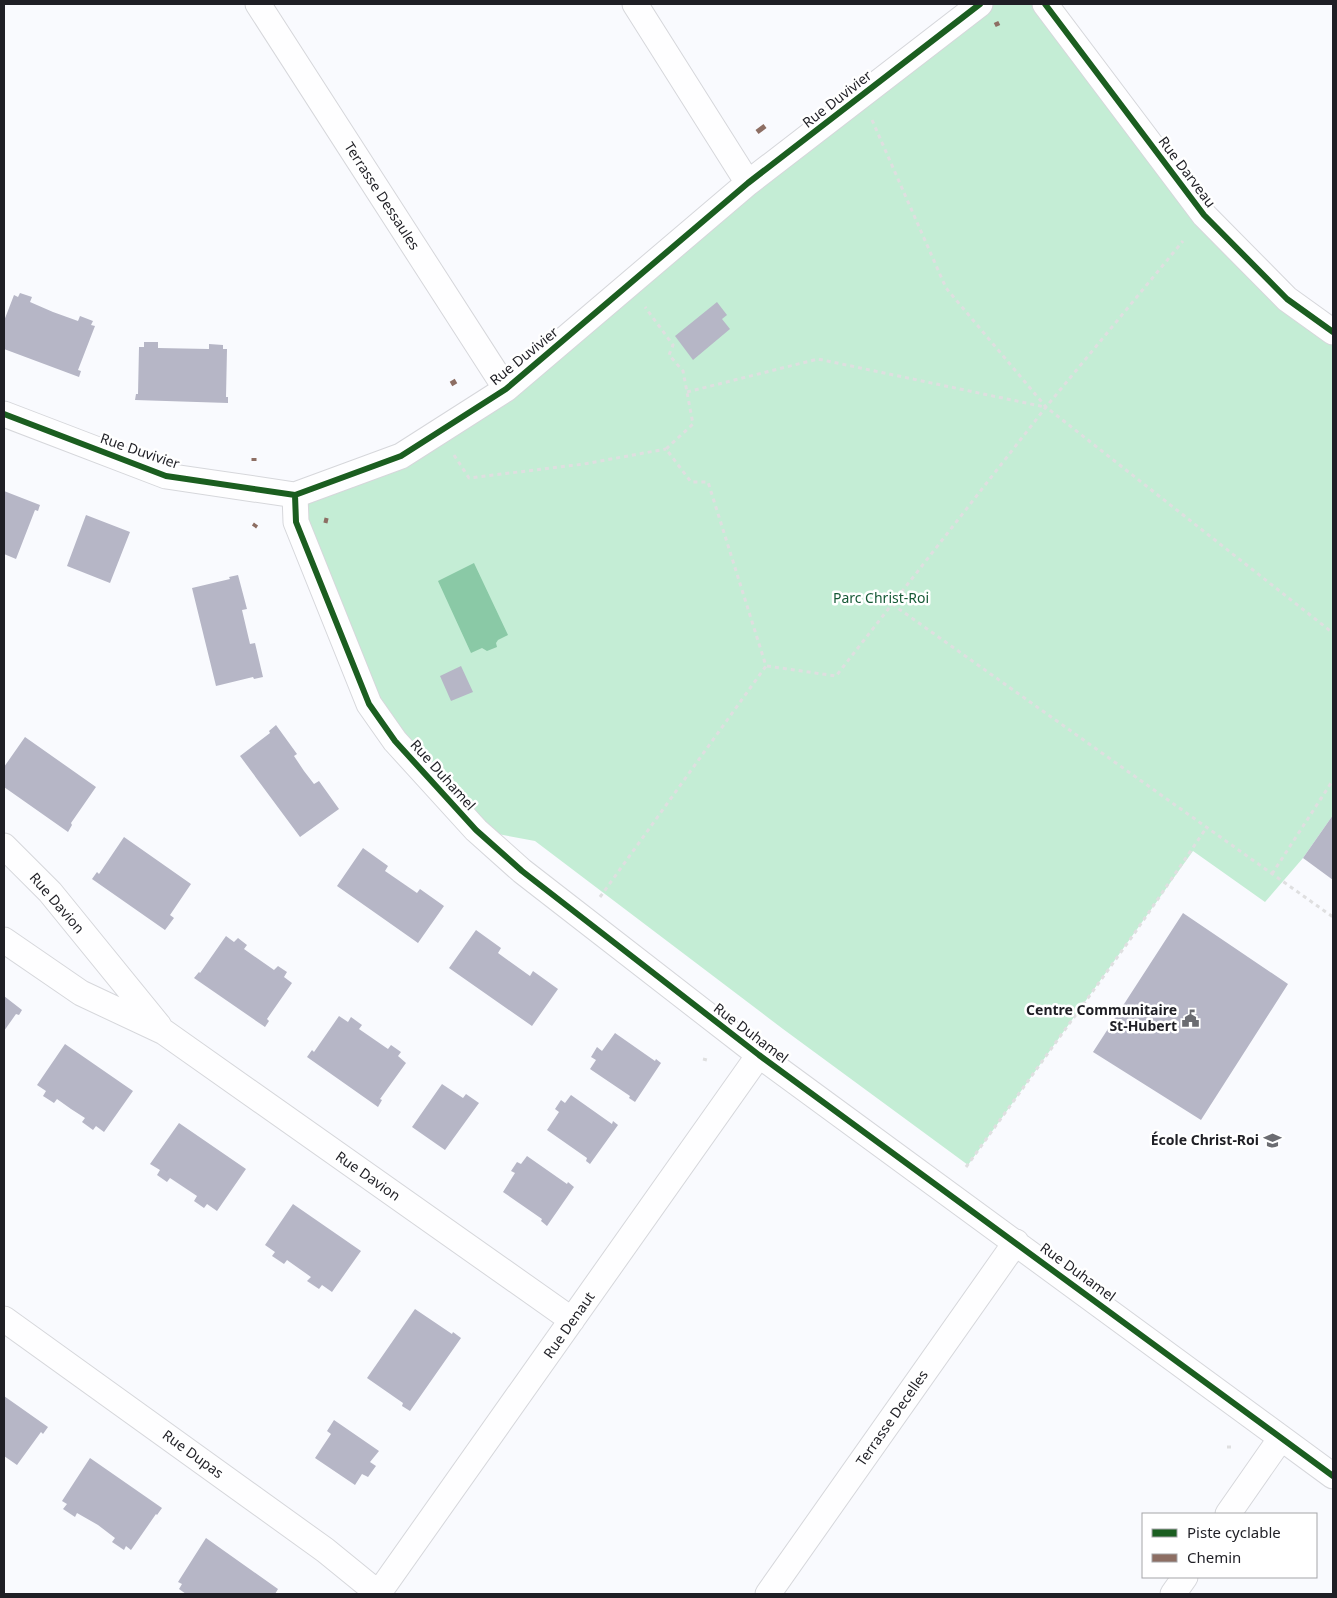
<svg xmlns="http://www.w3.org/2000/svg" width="1337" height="1598" font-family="'Noto Sans',sans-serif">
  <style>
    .green { fill: #c4edd5 }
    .water { fill: #8ac9a6 }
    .building { fill: #b6b6c6 }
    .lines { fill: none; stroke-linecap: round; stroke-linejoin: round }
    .minor-casing { stroke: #d6d7db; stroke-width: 27 }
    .path { stroke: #dfdfe0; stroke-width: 3; stroke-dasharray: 4 4; stroke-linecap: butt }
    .minor { stroke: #fefeff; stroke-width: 25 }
    .quiet { stroke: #8d6e63; stroke-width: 5; stroke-dasharray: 10 5; stroke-linecap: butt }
    .cycleway-casing { stroke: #fff; stroke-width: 9 }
    .cycleway { stroke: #1b5e20; stroke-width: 6 }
    .labels { text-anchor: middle; stroke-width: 5; stroke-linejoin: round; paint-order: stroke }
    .street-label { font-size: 14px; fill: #1f1f25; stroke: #fff }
    .park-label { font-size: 14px; fill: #165936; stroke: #fff }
    .poi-label { font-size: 14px; font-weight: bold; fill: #1f1f25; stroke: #fff; text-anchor: end }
  </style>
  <rect width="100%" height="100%" fill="#f9fafe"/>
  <path class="green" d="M 980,4 L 1045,4 L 1204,215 L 1333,332 L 1333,815 L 1303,858 L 1265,902 L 1193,851 L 968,1165 L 783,1029 L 535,841 L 476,830 L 395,741 L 295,495 L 401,456 Z"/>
  <path class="water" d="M 474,563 L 508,635 L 498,640 L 496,643 L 497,647 L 487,651 L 482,648 L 471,653 L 438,581 Z"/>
  <path class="building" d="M 20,293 L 32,297 L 30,302 L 53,312 L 78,321 L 80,316 L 93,321 L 91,325 L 95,326 L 78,370 L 81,371 L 79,377 L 4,349 L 4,321 L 14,295 L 18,297 Z
    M 717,302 L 727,315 L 722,319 L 730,329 L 693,360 L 675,336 Z
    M 144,342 L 158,342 L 158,348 L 209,349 L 209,344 L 223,345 L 223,349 L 227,349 L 226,397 L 228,397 L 228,403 L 135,400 L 136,394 L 138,394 L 139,347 L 144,347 Z
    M 4,491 L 40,505 L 38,511 L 35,510 L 16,559 L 4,554 Z
    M 86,515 L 130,532 L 110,583 L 67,566 Z
    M 238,575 L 247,609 L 242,610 L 250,644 L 255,643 L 263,677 L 254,679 L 253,677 L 216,686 L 192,588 L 230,579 L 229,577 Z
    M 461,666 L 473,692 L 451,701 L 440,676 Z
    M 276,725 L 297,754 L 294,756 L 304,771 L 314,784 L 319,781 L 339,809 L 300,837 L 240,756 L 270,733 L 269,731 Z
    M 25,737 L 96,787 L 71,823 L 72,825 L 68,832 L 4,787 L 4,767 Z
    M 1333,815 L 1333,880 L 1303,858 Z
    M 124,837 L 191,884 L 170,915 L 174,918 L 165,930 L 92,879 L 97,872 L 99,874 Z
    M 363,848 L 388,866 L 385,871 L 417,893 L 420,889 L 444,906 L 418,943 L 337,886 Z
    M 1183,913 L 1288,984 L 1201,1120 L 1093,1052 Z
    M 476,930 L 501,948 L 498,953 L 530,976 L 533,971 L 558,989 L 532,1026 L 449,968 Z
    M 226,936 L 234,942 L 238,938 L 247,945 L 244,949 L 274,970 L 278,966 L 287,972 L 284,977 L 292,983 L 267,1019 L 269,1021 L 265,1027 L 194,978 L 199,972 L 200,973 Z
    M 4,996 L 22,1010 L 19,1015 L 16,1014 L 4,1031 Z
    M 339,1016 L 348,1022 L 351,1017 L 362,1025 L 359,1029 L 388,1049 L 391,1045 L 401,1052 L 398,1056 L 406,1063 L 380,1099 L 382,1100 L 378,1107 L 307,1057 L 312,1050 L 314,1052 Z
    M 615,1033 L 655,1061 L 656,1059 L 661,1063 L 635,1102 L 629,1098 L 630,1096 L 590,1069 L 596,1060 L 591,1057 L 597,1047 L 602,1051 Z
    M 65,1044 L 133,1091 L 104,1132 L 96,1126 L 93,1130 L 82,1122 L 85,1118 L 71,1109 L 57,1099 L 54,1103 L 43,1096 L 46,1091 L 37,1085 Z
    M 442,1084 L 463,1098 L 466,1094 L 479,1103 L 445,1150 L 412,1127 Z
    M 571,1095 L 612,1124 L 613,1121 L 618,1125 L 590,1164 L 586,1161 L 587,1158 L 547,1130 L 559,1112 L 555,1109 L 561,1100 L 565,1103 Z
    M 179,1123 L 246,1169 L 217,1211 L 207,1204 L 204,1208 L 194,1201 L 197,1196 L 170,1178 L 167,1182 L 157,1175 L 160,1170 L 150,1164 Z
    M 527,1156 L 567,1184 L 568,1182 L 574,1187 L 547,1226 L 541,1221 L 542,1219 L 503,1192 L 515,1173 L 511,1171 L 517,1162 L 521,1164 Z
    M 293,1204 L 361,1251 L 332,1292 L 322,1285 L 319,1289 L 307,1281 L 311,1277 L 287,1260 L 284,1264 L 272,1256 L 275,1252 L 265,1245 Z
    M 415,1309 L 452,1334 L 453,1332 L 461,1338 L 410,1411 L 402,1406 L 403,1403 L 367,1378 Z
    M 4,1396 L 48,1427 L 43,1434 L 41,1432 L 17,1465 L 4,1456 Z
    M 334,1420 L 379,1451 L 370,1462 L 376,1466 L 368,1477 L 362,1474 L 355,1485 L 315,1458 L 331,1434 L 327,1431 Z
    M 90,1458 L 162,1508 L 157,1515 L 156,1514 L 131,1550 L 126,1546 L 124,1550 L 112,1542 L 115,1538 L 98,1525 L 77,1513 L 75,1517 L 63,1509 L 67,1504 L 62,1501 Z
    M 206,1538 L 278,1589 L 275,1594 L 186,1594 L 179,1589 L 182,1584 L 178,1582 Z"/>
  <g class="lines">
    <defs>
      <path id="minor" d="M 258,4 L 506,389
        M 635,4 L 748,183
        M 1045,4 L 1204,215 L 1287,299 L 1333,332
        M 4,414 L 166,476 L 295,495 L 401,456 L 506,389 L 748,183 L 980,4
        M 295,495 L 296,522 L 369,704 L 395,741 L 476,830 L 522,871 L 759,1055 L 1333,1476
        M 4,846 L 50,892 L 159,1026
        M 4,940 L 81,993 L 164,1032 L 572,1320
        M 4,1319 L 325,1550 L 379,1594
        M 1228,1514 L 1281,1438
        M 378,1594 L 759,1055
        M 768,1594 L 1016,1242
        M 1173,1594 L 1185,1577"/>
    </defs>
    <use href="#minor" class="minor-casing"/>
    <path class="path" d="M 872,120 L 946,288 L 1046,407 L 1333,633
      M 687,392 L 818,359 L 1045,407
      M 454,455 L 469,478 L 584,464 L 666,449
      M 892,604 L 1333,917
      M 767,666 L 836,676 L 1046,407 L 1183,241
      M 1272,874 L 1333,780
      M 600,897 L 766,666 L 708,482 L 691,482 L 666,449 L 693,424 L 683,371 L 669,355 L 673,345 L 645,307
      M 703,1059 L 707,1060
      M 966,1167 L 1134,934 L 1207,827
      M 1227,1447 L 1231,1447"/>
    <use href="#minor" class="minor"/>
    <path class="quiet" d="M 996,22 L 998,26
      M 757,132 L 765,126
      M 451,384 L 456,381
      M 254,461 L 254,458
      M 324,520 L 328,521
      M 254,527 L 256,524"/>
    <defs>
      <path id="cycleway" d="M 1045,4 L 1204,215 L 1287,299 L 1333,332
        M 4,414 L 166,476 L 295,495 L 401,456 L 506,389 L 748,183 L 980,4
        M 295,495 L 296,522 L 369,704 L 395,741 L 476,830 L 522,871 L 759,1055 L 1333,1476"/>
    </defs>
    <use href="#cycleway" class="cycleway-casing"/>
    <use href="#cycleway" class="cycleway"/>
  </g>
  <defs>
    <symbol id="civic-bare" viewBox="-9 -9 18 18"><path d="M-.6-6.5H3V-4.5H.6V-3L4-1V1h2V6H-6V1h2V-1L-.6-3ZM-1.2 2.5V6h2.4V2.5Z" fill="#6b6c71" stroke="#fff" stroke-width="2.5" paint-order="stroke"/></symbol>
    <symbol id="school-bare" viewBox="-9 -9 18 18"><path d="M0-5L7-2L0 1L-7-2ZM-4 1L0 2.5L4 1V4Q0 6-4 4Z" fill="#6b6c71" stroke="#fff" stroke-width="2.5" paint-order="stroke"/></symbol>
  </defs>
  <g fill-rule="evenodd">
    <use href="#civic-bare" x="1178" y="1006" width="25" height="25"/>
    <use href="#school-bare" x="1260" y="1128" width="25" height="25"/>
  </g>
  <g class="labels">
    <g class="street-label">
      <text transform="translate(837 99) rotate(-38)" y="5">Rue Duvivier</text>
      <text transform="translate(1187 172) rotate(53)" y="5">Rue Darveau</text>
      <text transform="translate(382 196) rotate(57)" y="5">Terrasse Dessaules</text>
      <text transform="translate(524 356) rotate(-39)" y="5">Rue Duvivier</text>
      <text transform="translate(140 451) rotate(19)" y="5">Rue Duvivier</text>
      <text transform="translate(443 775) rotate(48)" y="5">Rue Duhamel</text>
      <text transform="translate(57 903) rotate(49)" y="5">Rue Davion</text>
      <text transform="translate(751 1033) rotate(37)" y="5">Rue Duhamel</text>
      <text transform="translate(368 1176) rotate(35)" y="5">Rue Davion</text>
      <text transform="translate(1078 1272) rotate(36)" y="5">Rue Duhamel</text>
      <text transform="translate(569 1325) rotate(-55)" y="5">Rue Denaut</text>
      <text transform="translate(892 1418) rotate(-55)" y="5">Terrasse Decelles</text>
      <text transform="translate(193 1454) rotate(36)" y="5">Rue Dupas</text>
    </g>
    <g class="park-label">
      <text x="881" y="603">Parc Christ-Roi</text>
    </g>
    <g class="poi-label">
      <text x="1177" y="1015">Centre Communitaire<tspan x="1177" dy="16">St-Hubert</tspan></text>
      <text x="1259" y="1145">École Christ-Roi</text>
    </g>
  </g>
  <rect width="1337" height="1598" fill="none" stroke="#1f1f25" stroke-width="10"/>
  <rect x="1142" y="1513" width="175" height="65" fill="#ffffff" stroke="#a5a5a8"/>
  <rect x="1152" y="1529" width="25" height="8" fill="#1b5e20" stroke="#a5a5a8"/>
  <text x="1187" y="1538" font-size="15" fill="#1f1f25">Piste cyclable</text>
  <rect x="1152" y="1554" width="25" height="8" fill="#8d6e63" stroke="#a5a5a8"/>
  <text x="1187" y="1563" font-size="15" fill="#1f1f25">Chemin</text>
</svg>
